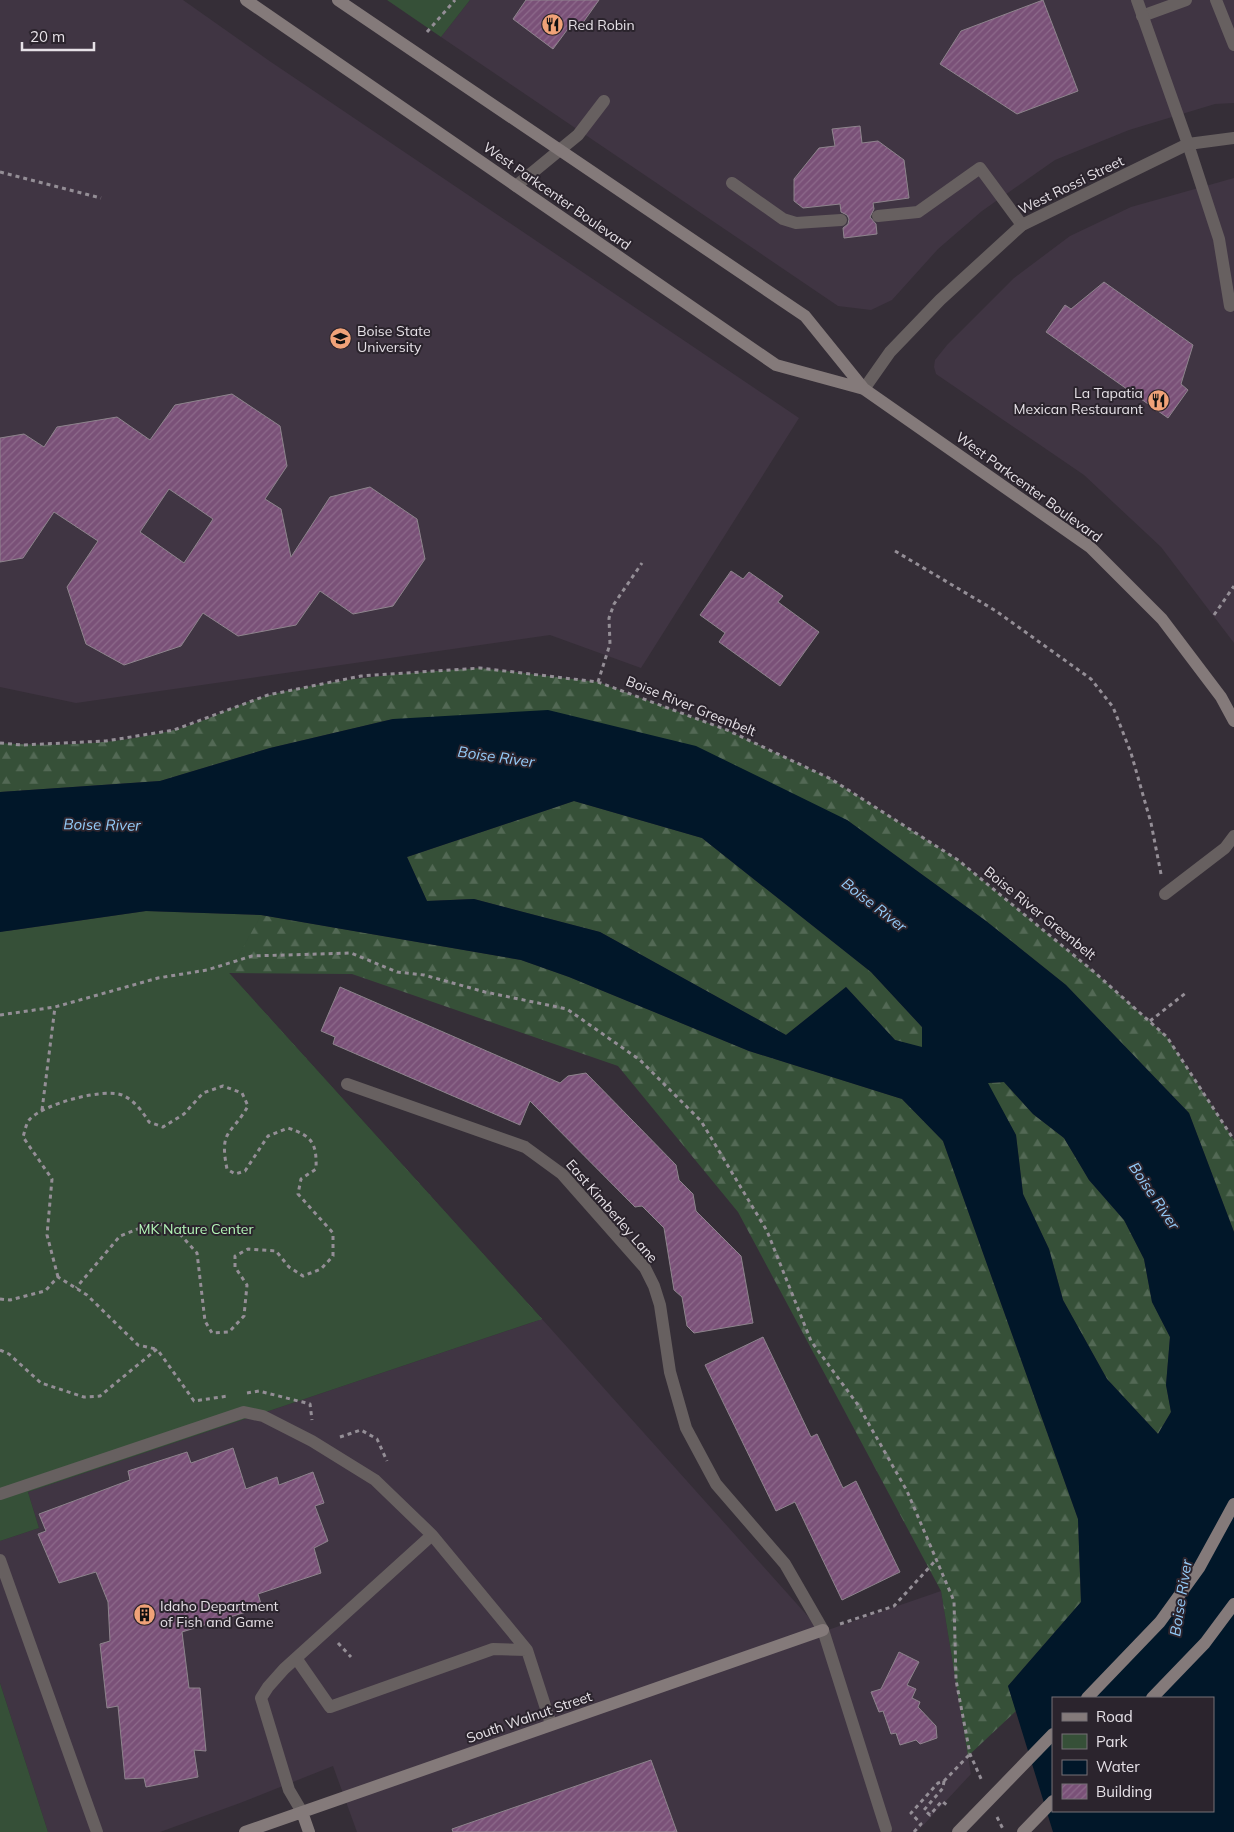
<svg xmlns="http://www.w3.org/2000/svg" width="1234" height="1832" font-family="Mulish,sans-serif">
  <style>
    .built { fill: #403543 }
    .forest { fill: url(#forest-firs) }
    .green { fill: #365038 }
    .water { fill: #011729; fill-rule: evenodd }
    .building { fill: url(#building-hatch); stroke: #8e848d; fill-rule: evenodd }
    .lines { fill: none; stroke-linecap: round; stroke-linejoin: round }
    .path { stroke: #948e96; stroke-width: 3; stroke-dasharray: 4 4; stroke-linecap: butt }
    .lane { stroke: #676060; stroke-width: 12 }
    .street { stroke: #676060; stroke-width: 12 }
    .secondary { stroke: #847a7a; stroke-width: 12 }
    .secondary-bridge { stroke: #847a7a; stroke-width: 12 }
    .labels { text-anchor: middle; stroke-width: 4; stroke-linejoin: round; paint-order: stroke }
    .poi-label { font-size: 14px; fill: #e6e1e7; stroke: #2b242d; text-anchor: start }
    .street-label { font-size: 14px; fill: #e6e1e7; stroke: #2b242d }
    .park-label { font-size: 14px; fill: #b4f7b8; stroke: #2b242d }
    .water-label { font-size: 15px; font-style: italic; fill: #95ccfa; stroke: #2b242d }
  </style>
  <defs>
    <pattern id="forest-firs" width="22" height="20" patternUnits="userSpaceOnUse" patternTransform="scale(1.25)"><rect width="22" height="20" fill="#365038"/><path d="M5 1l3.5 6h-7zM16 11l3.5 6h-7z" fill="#536955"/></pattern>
    <pattern id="building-hatch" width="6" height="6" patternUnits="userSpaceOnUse" patternTransform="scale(1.25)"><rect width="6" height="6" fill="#7a5178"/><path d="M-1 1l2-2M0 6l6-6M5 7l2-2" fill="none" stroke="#8d6a8b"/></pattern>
  </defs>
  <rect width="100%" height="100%" fill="#352e37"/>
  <path class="built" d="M 0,0 L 183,0 L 268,60 L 799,418 L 641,668 L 550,635 L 76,703 L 0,687 Z
    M 470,0 L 1234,0 L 1234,103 L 1215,104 L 1129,130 L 1055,160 L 982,211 L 938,249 L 892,300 L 871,310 L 838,306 L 441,37 Z
    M 1234,178 L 1234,643 L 1161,547 L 1084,475 L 936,374 L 934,367 L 935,360 L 947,345 L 1014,278 L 1070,236 L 1131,207 Z
    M 542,1319 L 822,1632 L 941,1591 L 971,1774 L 917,1832 L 357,1832 L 333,1766 L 240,1803 L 160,1832 L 48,1832 L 0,1683 L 0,1541 L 39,1528 L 28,1492 Z"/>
  <path class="forest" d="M 480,668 L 598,682 L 727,730 L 831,779 L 958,860 L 1093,971 L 1167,1037 L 1234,1140 L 1234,1232 L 1189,1113 L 1066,985 L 986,921 L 847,820 L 393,719 L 270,748 L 160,781 L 0,792 L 0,743 C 56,747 119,744 174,730 C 207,722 237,703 270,695 C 340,677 409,673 480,668 Z
    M 574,801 L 702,838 L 871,972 L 922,1027 L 922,1048 L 895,1040 L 846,987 L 786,1035 L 600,932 L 474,899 L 427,901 L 407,857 Z
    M 261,915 L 521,960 L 569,977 L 749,1051 L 902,1099 L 943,1141 L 1078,1519 L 1081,1602 L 1008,1686 L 1016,1711 L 968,1756 L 941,1591 L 738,1212 L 618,1066 L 352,974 L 229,973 L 542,1319 L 15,1473 L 0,1430 L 0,932 Z
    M 1004,1082 L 1033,1114 L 1064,1138 L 1089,1180 L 1124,1220 L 1144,1259 L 1152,1302 L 1170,1337 L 1166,1385 L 1171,1412 L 1158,1434 L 1107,1379 L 1063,1300 L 1049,1249 L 1023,1194 L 1016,1135 L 987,1083 Z"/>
  <path class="green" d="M 387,0 L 470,0 L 441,37 Z
    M 146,911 L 261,915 L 229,973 L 542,1319 L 28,1492 L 39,1528 L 0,1541 L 0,932 Z
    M 0,1683 L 48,1832 L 0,1832 Z"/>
  <path class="water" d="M 548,710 L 696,746 L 847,820 L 986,921 L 1066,985 L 1189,1113 L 1234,1232 L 1234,1832 L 1053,1832 L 1008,1686 L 1081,1602 L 1078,1519 L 943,1141 L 902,1099 L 749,1051 L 569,977 L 521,960 L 261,915 L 146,911 L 0,932 L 0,792 L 160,781 L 270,748 L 393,719 ZM 574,801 L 702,838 L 871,972 L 922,1027 L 922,1047 L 895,1040 L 846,987 L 786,1035 L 600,932 L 474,899 L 427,901 L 407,857 ZM 1004,1082 L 1033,1114 L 1064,1138 L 1089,1180 L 1124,1220 L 1144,1259 L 1152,1302 L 1170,1337 L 1166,1385 L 1171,1412 L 1158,1434 L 1107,1379 L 1063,1300 L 1049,1249 L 1023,1194 L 1016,1135 L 988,1083 ZM 1053,1698 L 1213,1698 L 1213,1811 L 1053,1811 Z"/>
  <path class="building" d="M 526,0 L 599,0 L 577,31 L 570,26 L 553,49 L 513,19 Z
    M 1043,0 L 1078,91 L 1017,114 L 940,64 L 961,31 Z
    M 860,126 L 862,143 L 878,141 L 904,160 L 909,198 L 873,203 L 874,209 L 870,217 L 876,224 L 877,234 L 844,238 L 843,228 L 848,224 L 849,219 L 847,215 L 841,212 L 840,204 L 803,208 L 794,201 L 794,179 L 819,148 L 835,146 L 832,129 Z
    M 1104,282 L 1193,345 L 1181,384 L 1188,390 L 1168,418 L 1046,332 L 1065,305 L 1071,309 Z
    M 232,394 L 280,426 L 287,466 L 265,499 L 281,509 L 291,557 L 330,497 L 370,487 L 417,519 L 425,559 L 393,606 L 353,614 L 320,591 L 296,625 L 238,636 L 203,613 L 181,646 L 124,665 L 86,644 L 67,587 L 98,541 L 54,512 L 23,558 L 0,562 L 0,438 L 24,434 L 44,447 L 57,427 L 117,417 L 150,440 L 175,405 ZM 169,489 L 213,519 L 184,563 L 140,532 Z
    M 731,571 L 743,579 L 749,572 L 783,596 L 778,602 L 819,632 L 780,686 L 719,642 L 725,633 L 700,615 Z
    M 340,987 L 560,1083 L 568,1076 L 586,1073 L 676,1165 L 679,1180 L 693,1194 L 696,1211 L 741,1256 L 753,1323 L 694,1333 L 687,1326 L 682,1297 L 674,1290 L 664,1228 L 642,1206 L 635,1207 L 530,1101 L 520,1125 L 333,1044 L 335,1037 L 321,1031 Z
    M 763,1337 L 811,1437 L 817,1434 L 843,1488 L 856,1481 L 900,1572 L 842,1600 L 795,1502 L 776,1511 L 705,1365 Z
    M 233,1448 L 246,1489 L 277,1477 L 279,1485 L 313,1472 L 324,1503 L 315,1506 L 328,1541 L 314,1548 L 321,1573 L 258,1594 L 262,1607 L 182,1632 L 189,1688 L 200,1688 L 206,1751 L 194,1750 L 198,1777 L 146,1787 L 144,1778 L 125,1779 L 118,1706 L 107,1708 L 100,1644 L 110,1641 L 108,1602 L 96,1572 L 59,1583 L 38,1534 L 46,1531 L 39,1514 L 130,1480 L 128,1471 L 187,1452 L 191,1463 Z
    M 899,1652 L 919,1662 L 907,1685 L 916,1689 L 912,1698 L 920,1702 L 918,1707 L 936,1726 L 937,1738 L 920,1744 L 916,1740 L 900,1745 L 896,1733 L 891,1734 L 883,1711 L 879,1712 L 871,1692 L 881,1689 Z
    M 651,1760 L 677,1832 L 453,1832 L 452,1829 Z"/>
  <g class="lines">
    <path class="path" d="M 427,32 L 455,0
      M 0,172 L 101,198
      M 895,551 L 996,611 L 1091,679 L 1113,707 L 1131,753 L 1151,823 L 1161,874
      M 1214,615 L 1234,586
      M 598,682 L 610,644 L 609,618 L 614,604 L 642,563
      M 0,743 L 22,745 L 106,741 L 174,730 L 268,695 L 361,676 L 480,668 L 598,682 L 727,730 L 831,779 L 958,860 L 1093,971 L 1167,1037 L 1234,1140
      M 0,1015 L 55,1007 L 158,978 L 207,970 L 252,956 L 351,953 L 397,972 L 424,975 L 485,992 L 567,1009 L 640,1060 L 701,1121 L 767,1231 L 811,1341 L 858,1405 L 907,1491 L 954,1601 L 956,1680 L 970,1754 L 982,1781
      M 1150,1021 L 1187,992
      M 42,1110 L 55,1007
      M 58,1277 L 47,1235 L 52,1179 L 23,1137 C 25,1131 26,1123 30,1119 C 44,1104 102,1088 122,1095 C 134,1100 143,1112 149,1122 L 163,1127 L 184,1114 L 203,1093 L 223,1086 L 242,1093 L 248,1106 C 231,1136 219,1129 227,1169 L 235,1174 L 245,1171 L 268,1136 L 288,1128 C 312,1136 317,1143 316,1169 L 301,1179 L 298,1194 L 333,1233 L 333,1256 L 321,1269 L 303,1276 L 289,1267 L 276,1251 L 248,1249 L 235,1256 L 235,1267 L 247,1285 L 244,1316 L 229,1332 L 212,1333 L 205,1321 L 197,1253 L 178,1232 L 155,1222 L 120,1236 L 76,1288
      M 0,1299 L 10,1300 L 45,1291 L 58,1277 L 87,1295 L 138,1345 L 156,1349
      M 0,1350 L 9,1354 L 41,1383 L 84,1397 L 100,1396 L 157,1349 L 194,1401 L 228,1396
      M 247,1393 L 259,1391 L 310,1404 L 312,1420
      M 340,1437 L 361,1430 L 377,1439 L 387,1461
      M 840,1624 L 894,1606 L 936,1560
      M 338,1643 L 351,1657
      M 944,1781 L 943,1788 L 924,1810 L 930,1815 L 942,1801 L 949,1807
      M 997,1817 L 1004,1831
      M 914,1832 L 921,1824 L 911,1813 L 938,1783 L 944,1781 L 970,1754"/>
    <path class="lane" d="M 1216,0 L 1234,45
      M 1142,16 L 1186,0
      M 1188,144 L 1219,239 L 1230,306
      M 732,183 L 783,219 L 796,223 L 841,220
      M 516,186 L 578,135 L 604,101
      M 878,216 L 918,212 L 980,168 L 1022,225
      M 1165,894 L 1225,848 L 1234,836
      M 0,1494 L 244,1412 L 263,1416 L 312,1441 L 375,1480 L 432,1535 L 527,1650 L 551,1724
      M 0,1560 L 97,1832
      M 823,1630 L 886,1829
      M 296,1658 L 330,1707 L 493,1649 L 527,1650
      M 302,1812 L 289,1790 L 261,1698 L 268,1687 L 284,1669 L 432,1535"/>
    <path class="street" d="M 1137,0 L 1188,144
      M 864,389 L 890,352 L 940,300 L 1022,225 L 1188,144 L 1234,138
      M 347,1084 L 525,1147 L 562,1174 L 645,1268 L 654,1286 L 660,1305 L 670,1372 L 686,1428 L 716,1484 L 785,1564 L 823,1630"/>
    <path class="secondary" d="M 246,0 L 776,365 L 864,389
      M 338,0 L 805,316 L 864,389 L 1090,547 L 1162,619 L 1221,697 L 1234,721
      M 1087,1698 L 1160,1622 L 1199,1568 L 1234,1504
      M 1152,1698 L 1205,1643 L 1234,1604
      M 302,1812 L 309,1832
      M 245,1832 L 823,1630
      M 1023,1832 L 1053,1801"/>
    <path class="secondary-bridge" d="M 958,1832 L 1053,1734"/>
  </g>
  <defs>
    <symbol id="restaurant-disc" viewBox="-11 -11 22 22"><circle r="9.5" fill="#f0a278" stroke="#2b242d"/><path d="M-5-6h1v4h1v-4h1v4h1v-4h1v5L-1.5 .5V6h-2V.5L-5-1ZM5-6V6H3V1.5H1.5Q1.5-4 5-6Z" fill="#111"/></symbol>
    <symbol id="university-disc" viewBox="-11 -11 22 22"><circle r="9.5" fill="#f0a278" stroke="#2b242d"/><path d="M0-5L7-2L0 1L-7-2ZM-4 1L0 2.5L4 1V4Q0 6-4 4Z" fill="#111"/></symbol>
    <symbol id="building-disc" viewBox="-11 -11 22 22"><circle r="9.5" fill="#f0a278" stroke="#2b242d"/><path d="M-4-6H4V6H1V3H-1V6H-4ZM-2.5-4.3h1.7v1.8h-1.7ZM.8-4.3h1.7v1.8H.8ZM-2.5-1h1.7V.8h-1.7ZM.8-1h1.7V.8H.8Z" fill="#111"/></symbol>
  </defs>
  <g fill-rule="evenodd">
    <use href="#restaurant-disc" x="540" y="12" width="25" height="25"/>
    <use href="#university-disc" x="328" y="326" width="25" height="25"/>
    <use href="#restaurant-disc" x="1146" y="388" width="25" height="25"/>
    <use href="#building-disc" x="132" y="1602" width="25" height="25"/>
  </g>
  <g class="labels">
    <g class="poi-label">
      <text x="568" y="30">Red Robin</text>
      <text x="357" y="336">Boise State<tspan x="357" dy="16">University</tspan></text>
      <text x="1143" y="398" text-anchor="end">La Tapatia<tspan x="1143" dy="16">Mexican Restaurant</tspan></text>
      <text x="160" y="1611">Idaho Department<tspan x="160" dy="16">of Fish and Game</tspan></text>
    </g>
    <g class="street-label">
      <text transform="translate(1071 185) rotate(-26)" y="5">West Rossi Street</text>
      <text transform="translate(557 196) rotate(35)" y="5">West Parkcenter Boulevard</text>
      <text transform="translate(1029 487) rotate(36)" y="5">West Parkcenter Boulevard</text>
      <text transform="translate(691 706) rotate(22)" y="5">Boise River Greenbelt</text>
      <text transform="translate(1040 913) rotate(39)" y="5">Boise River Greenbelt</text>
      <text transform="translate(612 1211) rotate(49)" y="5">East Kimberley Lane</text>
      <text transform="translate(529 1717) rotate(-19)" y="5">South Walnut Street</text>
    </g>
    <g class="park-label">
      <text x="196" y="1234">MK Nature Center</text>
    </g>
    <g class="water-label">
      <text transform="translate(496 757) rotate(8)" y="5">Boise River</text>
      <text transform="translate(102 825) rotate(1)" y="5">Boise River</text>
      <text transform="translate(874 905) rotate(38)" y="5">Boise River</text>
      <text transform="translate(1154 1196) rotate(56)" y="5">Boise River</text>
      <text transform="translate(1181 1598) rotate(-81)" y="5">Boise River</text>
    </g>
  </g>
  <rect x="1052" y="1697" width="162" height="115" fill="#2b242d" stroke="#767077"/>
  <rect x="1062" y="1713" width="25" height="8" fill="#847a7a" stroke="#767077"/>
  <text x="1096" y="1722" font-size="15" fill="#e6e1e7">Road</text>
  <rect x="1062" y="1734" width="25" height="15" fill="#365038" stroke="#767077"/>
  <text x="1096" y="1747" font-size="15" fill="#e6e1e7">Park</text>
  <rect x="1062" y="1760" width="25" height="15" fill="#011729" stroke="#767077"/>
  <text x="1096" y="1772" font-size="15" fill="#e6e1e7">Water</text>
  <rect x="1062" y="1784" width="25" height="15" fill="url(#building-hatch)" stroke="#767077"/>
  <text x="1096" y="1797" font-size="15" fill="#e6e1e7">Building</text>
  <path d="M22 42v8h72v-8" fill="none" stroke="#e6e1e7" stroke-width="2.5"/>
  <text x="30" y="42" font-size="15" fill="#e6e1e7" stroke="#2b242d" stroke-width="4" paint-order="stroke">20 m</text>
</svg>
